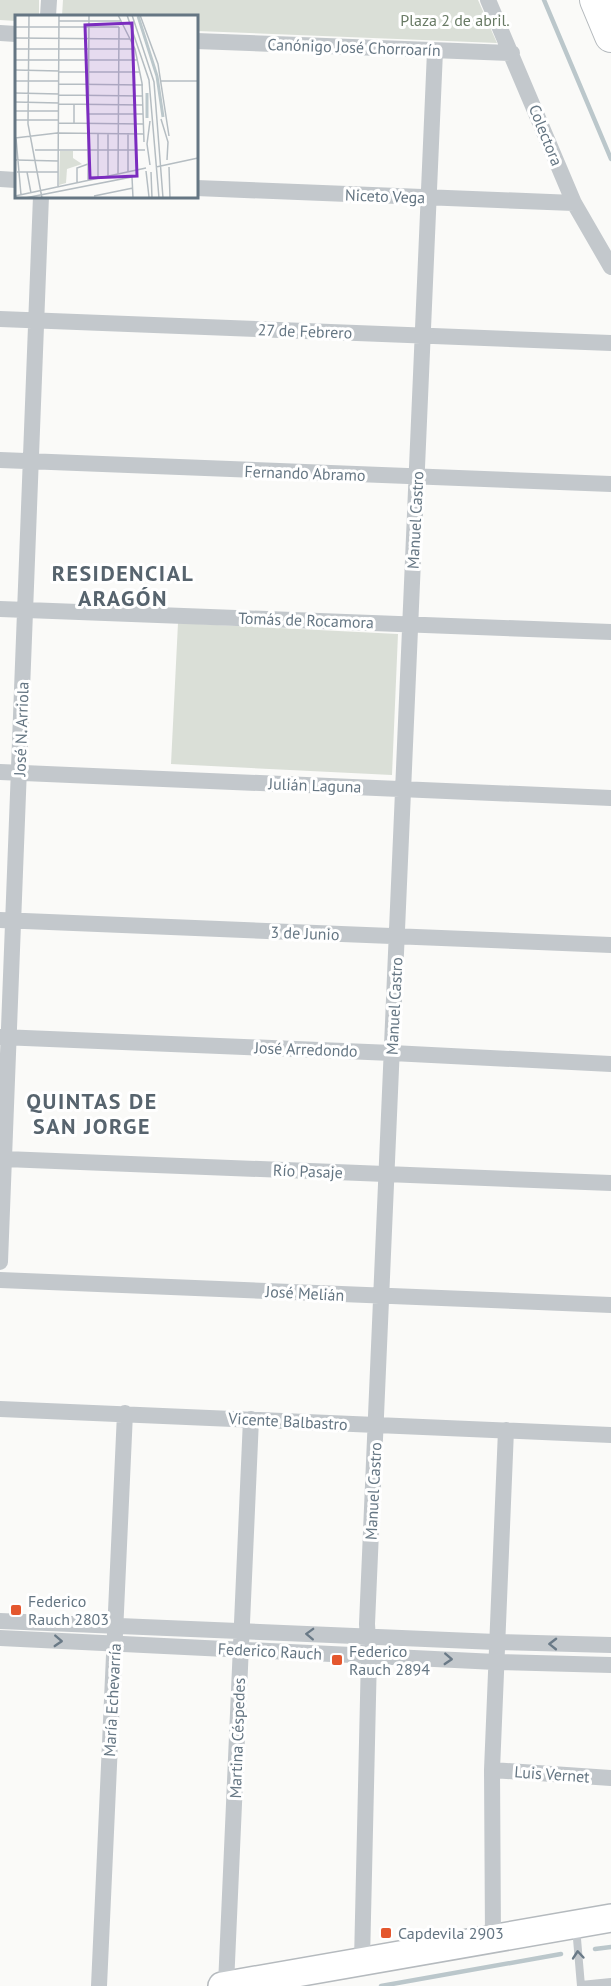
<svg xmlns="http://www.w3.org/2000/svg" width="611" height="1986" font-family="'PT Sans',sans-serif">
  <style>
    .green { fill: #dadfd7 }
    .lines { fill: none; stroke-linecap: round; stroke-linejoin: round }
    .stream { stroke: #bbc7cb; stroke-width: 4.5 }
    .primary-casing { stroke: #b5babe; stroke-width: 30 }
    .motorway-casing { stroke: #b4b9bd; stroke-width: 34 }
    .service { stroke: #c3c8cc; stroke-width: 8 }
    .minor { stroke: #c3c8cc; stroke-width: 16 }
    .primary { stroke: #fff; stroke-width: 27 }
    .motorway { stroke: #fff; stroke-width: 32 }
    .oneway { stroke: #6a7a87 }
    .poi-dot { fill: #e4572e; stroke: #fff; stroke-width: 2 }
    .labels { text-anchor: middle; stroke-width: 6; stroke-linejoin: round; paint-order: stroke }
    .park-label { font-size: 16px; fill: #687a64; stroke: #fff }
    .street-label { font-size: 16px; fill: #657683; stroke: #fff }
    .poi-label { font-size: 16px; fill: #657683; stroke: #fff; text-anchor: start }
    .district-label { font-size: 22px; font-weight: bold; letter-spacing: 1.5px; fill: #57646e; stroke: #fff }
    .inset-river { fill: none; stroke: #bbc7cb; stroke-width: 3 }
    .inset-road { fill: none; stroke: #b5bdc2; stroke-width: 1.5 }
    .view { fill: #7b2cbf; fill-opacity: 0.15; stroke: #7b2cbf; stroke-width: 3 }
    .inset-edge { fill: none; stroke: #657683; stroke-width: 3 }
  </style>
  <rect width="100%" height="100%" fill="#fafaf8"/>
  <path class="green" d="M 0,0 L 39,0 L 39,16 L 16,16 L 16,21 L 0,20 Z
    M 63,0 L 478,0 L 497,43 L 197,31 L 196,16 L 62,16 Z
    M 178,623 L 398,634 L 392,775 L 171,764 Z"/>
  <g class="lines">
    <path class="stream" d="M 544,0 L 611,159
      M 595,1949 L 611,1947
      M 381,1986 L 561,1954"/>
    <defs>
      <path id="primary" d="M 222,1986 L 611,1918"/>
      <path id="motorway" d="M 596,0 L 611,36"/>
    </defs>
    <use href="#primary" class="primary-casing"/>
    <use href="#motorway" class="motorway-casing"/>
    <path class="service" d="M 576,1927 L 581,1986
      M 581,1985 L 611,1982"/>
    <path class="minor" d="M 488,0 L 574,203 L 611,267
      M 48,16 L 49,0
      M 0,33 L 16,34
      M 196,41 L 512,53
      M 0,179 L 16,180
      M 196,188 L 574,203
      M 0,319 L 611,343
      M 0,460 L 611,484
      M 0,609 L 611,632
      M 0,772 L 611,798
      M 0,920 L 611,945
      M 1,1037 L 392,1053 L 611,1064
      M 5,1159 L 611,1183
      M 0,1262 L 41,196
      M 0,1280 L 611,1305
      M 0,1409 L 611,1435
      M 0,1621 L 496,1642 L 611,1645
      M 0,1638 L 496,1662 L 611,1665
      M 492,1770 L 611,1778
      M 493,1938 L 492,1770 L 506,1430
      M 362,1961 L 369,1655 L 367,1624 L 435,51
      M 226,1985 L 251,1419
      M 99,1986 L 125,1413"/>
    <use href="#primary" class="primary"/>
    <use href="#motorway" class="motorway"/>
  </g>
  <defs><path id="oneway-chevron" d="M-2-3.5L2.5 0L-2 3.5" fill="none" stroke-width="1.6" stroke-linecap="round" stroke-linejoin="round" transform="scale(1.5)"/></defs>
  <g class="oneway">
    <use href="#oneway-chevron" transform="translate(310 1634) rotate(-178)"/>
    <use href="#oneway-chevron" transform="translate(58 1641) rotate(3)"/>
    <use href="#oneway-chevron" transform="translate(553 1644) rotate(-179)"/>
    <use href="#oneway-chevron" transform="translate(448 1659) rotate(3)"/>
    <use href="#oneway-chevron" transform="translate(578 1955) rotate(-95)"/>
  </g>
  <g class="poi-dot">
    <rect x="10" y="1604" width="12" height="12" rx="3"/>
    <rect x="331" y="1654" width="12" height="12" rx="3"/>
    <rect x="380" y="1927" width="12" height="12" rx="3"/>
  </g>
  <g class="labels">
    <g class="park-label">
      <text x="455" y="26">Plaza 2 de abril.</text>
    </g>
    <g class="street-label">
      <text transform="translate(354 47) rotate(2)" y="6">Canónigo José Chorroarín</text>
      <text transform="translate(546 135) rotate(68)" y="6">Colectora</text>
      <text transform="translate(385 196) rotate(2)" y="6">Niceto Vega</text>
      <text transform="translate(305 331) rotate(2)" y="6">27 de Febrero</text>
      <text transform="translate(305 473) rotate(2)" y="6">Fernando Abramo</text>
      <text transform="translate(415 520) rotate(-87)" y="6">Manuel Castro</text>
      <text transform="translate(306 620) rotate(2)" y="6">Tomás de Rocamora</text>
      <text transform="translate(21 729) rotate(-88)" y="6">José N. Arriola</text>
      <text transform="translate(315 785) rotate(2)" y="6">Julián Laguna</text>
      <text transform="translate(305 933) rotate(2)" y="6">3 de Junio</text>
      <text transform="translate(394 1006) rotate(-87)" y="6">Manuel Castro</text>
      <text transform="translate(306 1049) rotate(2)" y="6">José Arredondo</text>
      <text transform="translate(308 1171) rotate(2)" y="6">Río Pasaje</text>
      <text transform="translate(305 1293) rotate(3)" y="6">José Melián</text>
      <text transform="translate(288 1421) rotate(3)" y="6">Vicente Balbastro</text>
      <text transform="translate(373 1491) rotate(-87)" y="6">Manuel Castro</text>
      <text transform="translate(270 1651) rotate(3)" y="6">Federico Rauch</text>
      <text transform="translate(112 1700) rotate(-87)" y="6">María Echevarría</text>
      <text transform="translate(237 1738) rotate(-88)" y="6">Martina Céspedes</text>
      <text transform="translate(552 1774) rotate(4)" y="6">Luis Vernet</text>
    </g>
    <g class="poi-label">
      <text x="28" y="1607">Federico<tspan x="28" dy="18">Rauch 2803</tspan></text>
      <text x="349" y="1657">Federico<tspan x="349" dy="18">Rauch 2894</tspan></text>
      <text x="398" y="1939">Capdevila 2903</text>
    </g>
    <g class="district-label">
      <text x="123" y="581">RESIDENCIAL<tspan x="123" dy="25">ARAGÓN</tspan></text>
      <text x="92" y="1109">QUINTAS DE<tspan x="92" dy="25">SAN JORGE</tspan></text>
    </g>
  </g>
  <g transform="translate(15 15)">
    <rect width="183" height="183" fill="#fafaf8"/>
    <path d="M 45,136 L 58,136 L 58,143 L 67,149 L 52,154 L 51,168 L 44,170 Z" fill="#dadfd7"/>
    <path class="inset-river" d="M 123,1 L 142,61 L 148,102M 132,78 L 132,103"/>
    <path class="inset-road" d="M 14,0 L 13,109 L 27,183M 103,0 L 120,34 L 127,68 L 129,127M 112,0 L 134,65 L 144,183M 117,0 L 139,67 L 148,183M 125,0 L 143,49 L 154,121M 44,6 L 106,6M 0,12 L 104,12M 0,23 L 115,24M 0,34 L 120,34M 0,45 L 122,45M 0,55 L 44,56M 44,57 L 125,57M 0,66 L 44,66M 146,66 L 183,66M 44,69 L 128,70M 0,78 L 44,79M 44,80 L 128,81M 0,87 L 44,88M 44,89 L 128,90M 0,96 L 44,96M 73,99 L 128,99M 146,104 L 153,127 L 152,145M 0,105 L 43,105M 135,106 L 132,129 L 135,150M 43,108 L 128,109M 59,108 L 59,89M 113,118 L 113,157M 0,123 L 42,118 L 129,119M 1,123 L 6,180M 20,135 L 130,135M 1,145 L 43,146M 141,152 L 183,143M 154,152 L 155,183M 131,156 L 134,182M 2,157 L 43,157M 12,157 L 16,178M 136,157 L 137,183M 103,159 L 104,12M 93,162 L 93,118M 83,164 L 83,118M 73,166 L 74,0M 62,168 L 62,153 L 73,149M 43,171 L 44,0M 0,181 L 131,153M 79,181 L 118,173M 10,183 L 117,162 L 118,183"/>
    <path class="view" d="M 117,8 L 122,161 L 75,163 L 70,10 Z"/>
    <rect width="183" height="183" class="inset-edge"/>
  </g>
</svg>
